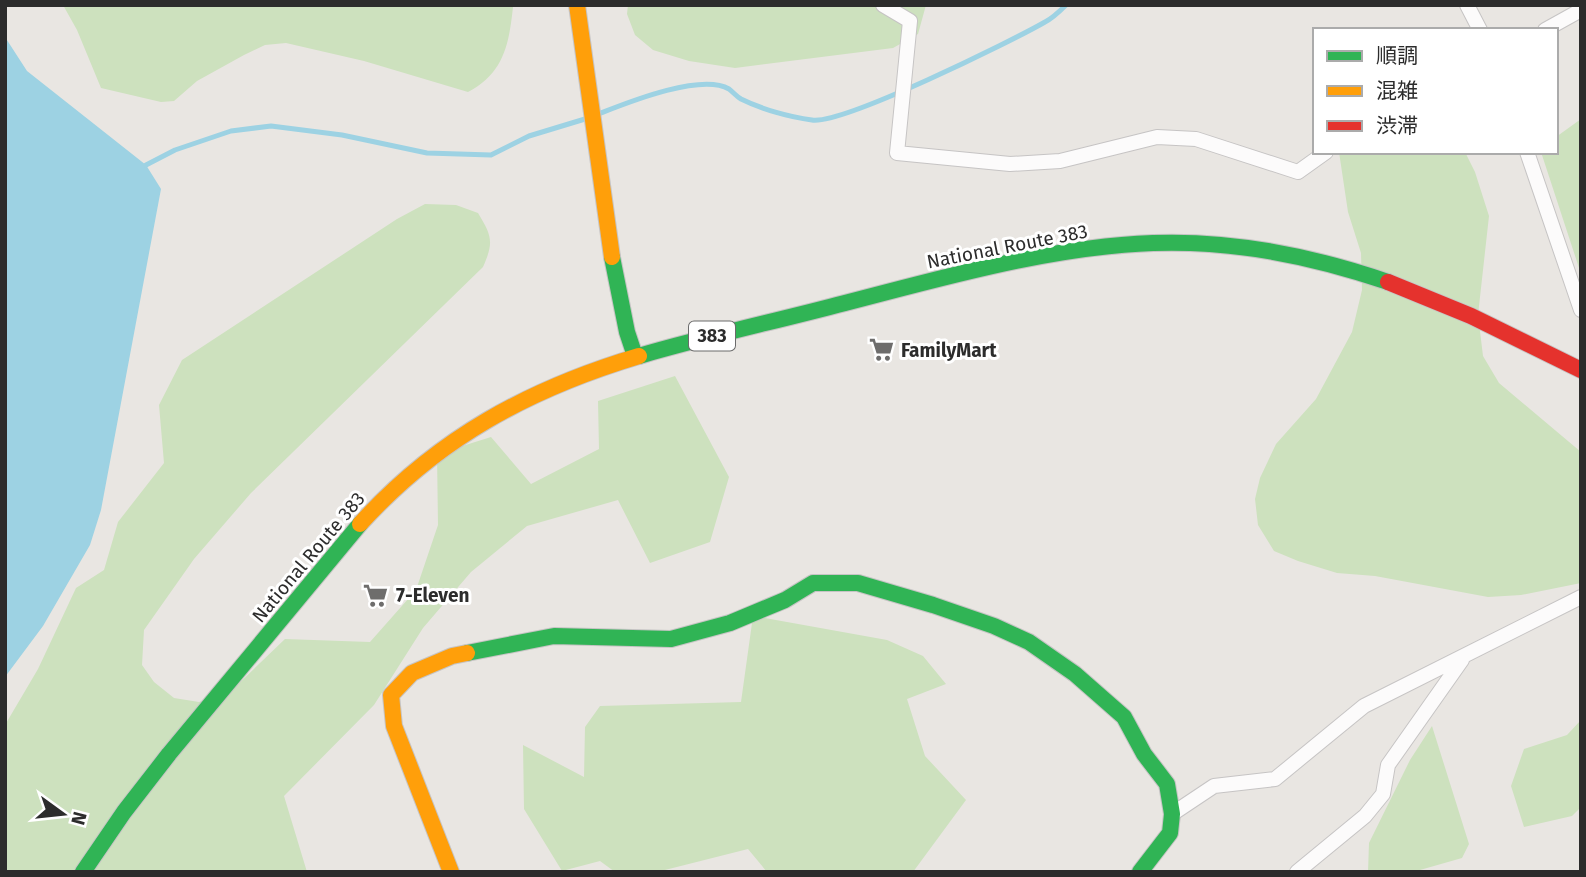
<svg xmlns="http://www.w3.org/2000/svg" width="1586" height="877" font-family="'Fira Sans','Noto Sans JP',sans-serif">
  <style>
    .green { fill: #cde1be }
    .water { fill: #9dd2e3 }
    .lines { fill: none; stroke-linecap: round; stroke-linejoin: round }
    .stream { stroke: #9dd2e3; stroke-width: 5 }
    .street-casing { stroke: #c6c4c4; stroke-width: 16 }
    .fast-casing { stroke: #c6c4c4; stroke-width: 18 }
    .slow-casing { stroke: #c6c4c4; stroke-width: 18 }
    .jam-casing { stroke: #c6c4c4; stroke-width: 18 }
    .street { stroke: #fcfbfb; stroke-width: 14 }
    .fast { stroke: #30b455; stroke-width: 16 }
    .slow { stroke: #ff9f0a; stroke-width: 16 }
    .jam { stroke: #e5322d; stroke-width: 16 }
    .labels { text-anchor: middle; stroke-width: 6; stroke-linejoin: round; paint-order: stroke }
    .shield { fill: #fff; stroke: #6b6b6b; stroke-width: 2 }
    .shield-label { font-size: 18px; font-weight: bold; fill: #2c2c2c }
    .street-label { font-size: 19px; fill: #2c2c2c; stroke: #fff }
    .poi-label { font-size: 19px; font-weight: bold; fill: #2c2c2c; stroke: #fff; text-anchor: start }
  </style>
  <rect width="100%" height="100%" fill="#e9e6e2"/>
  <path class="green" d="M 63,5 L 513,5 L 513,7 C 509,44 504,73 468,92 L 364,61 L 286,43 L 265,45 L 244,55 L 197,81 L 174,101 L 161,102 L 101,88 L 77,30 Z
    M 628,5 L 926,5 L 918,34 L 893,48 L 735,68 L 689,61 L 653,50 L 635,35 L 627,14 Z
    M 1581,119 L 1581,274 L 1541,152 L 1556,152 L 1556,137 Z
    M 1339,152 L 1465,152 L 1475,172 L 1489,216 L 1478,315 L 1483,356 L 1499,383 L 1581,452 L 1581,583 L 1521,595 L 1488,597 L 1375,576 L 1337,573 L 1298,561 L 1274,551 L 1258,525 L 1255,499 L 1260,478 L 1276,444 L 1316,399 L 1352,332 L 1362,290 L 1361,253 L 1348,212 Z
    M 425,204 L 456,205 L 478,213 C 492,236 494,242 483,267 L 251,493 L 194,559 L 144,630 L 142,665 L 154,682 L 174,698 L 199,702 L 232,690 L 285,639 L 370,642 L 416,590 L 438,525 L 437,454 L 491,437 L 531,484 L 599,449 L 598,401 L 675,376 L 729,477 L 710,542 L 650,563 L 618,500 L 527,526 L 471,572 L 423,628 L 374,705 L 284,796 L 307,872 L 5,872 L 5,725 L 38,669 L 76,588 L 104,570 L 118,522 L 164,463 L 159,405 L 182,360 L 397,219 Z
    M 753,616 L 887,640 L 923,656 L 946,684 L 907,699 L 925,756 L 966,800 L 913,872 L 767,872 L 748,849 L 657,872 L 615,872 L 600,861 L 562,871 L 524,809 L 523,745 L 584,777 L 585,727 L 600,706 L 741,702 Z
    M 1581,720 L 1581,807 L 1572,816 L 1524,827 L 1511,786 L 1524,749 L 1567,735 Z
    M 1432,726 L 1469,844 L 1462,858 L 1413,872 L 1368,872 L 1369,843 L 1410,760 Z"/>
  <path class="water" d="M 5,37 L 27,71 L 146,165 L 161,189 L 101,510 L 90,545 L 43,626 L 5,677 Z"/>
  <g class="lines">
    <path class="stream" d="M 601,113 C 629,102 701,73 729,89 C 733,92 736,96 741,99 C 761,109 789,117 812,120 C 842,125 1012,41 1045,22 C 1053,18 1060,11 1066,5
      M 146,165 L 175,150 L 231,131 L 271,126 L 342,135 L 427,153 L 491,155 L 529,136 L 585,119"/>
    <defs>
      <path id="street" d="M 883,5 L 910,21 L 897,153 L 1010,164 L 1060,161 L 1157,137 L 1196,139 L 1298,172 L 1326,152
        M 1467,5 L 1480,30
        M 1545,30 L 1581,10
        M 1527,152 L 1581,310
        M 1172,814 L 1214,786 L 1275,779 L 1364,706 L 1581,597
        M 1297,872 L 1365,816 L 1383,794 L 1388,765 L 1462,660"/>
      <path id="fast" d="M 612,257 L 627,332 L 635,356
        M 639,356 C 707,336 777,321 845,303 C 946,277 1049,247 1153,243 C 1234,240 1312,256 1388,282
        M 467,653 L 554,636 L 671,639 L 730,623 L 785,600 L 813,583 L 858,583 L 933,605 L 994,626 L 1029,642 L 1075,674 L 1124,717 L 1144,754 L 1167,784 L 1172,814 L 1170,833 L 1140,872
        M 83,872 L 124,812 L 169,754 L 360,524"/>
      <path id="slow" d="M 577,5 L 612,257
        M 360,524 C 438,438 529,389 639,356
        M 451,872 L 394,726 L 391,695 L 412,673 L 452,656 L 467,653"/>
      <path id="jam" d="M 1388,282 L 1471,316 L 1581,370"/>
    </defs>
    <use href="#street" class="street-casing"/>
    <use href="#fast" class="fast-casing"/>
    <use href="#slow" class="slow-casing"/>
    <use href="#jam" class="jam-casing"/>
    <use href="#street" class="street"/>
    <use href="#fast" class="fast"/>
    <use href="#slow" class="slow"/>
    <use href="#jam" class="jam"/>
  </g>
  <defs>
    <symbol id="supermarket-bare" viewBox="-9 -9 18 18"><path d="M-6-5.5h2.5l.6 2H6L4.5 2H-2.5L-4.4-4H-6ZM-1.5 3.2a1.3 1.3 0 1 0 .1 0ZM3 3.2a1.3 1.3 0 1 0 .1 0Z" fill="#6e6d6c" stroke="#fff" stroke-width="2.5" paint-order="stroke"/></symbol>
  </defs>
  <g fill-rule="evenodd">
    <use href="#supermarket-bare" x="864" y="332" width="35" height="35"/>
    <use href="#supermarket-bare" x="358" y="578" width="35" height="35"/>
  </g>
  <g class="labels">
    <rect class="shield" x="689" y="321.5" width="46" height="29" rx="5"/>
    <g class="shield-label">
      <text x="712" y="342">383</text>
    </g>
    <g class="street-label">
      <text transform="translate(1007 246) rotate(-11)" y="7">National Route 383</text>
      <text transform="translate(308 557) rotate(-50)" y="7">National Route 383</text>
    </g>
    <g class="poi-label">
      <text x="901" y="357">FamilyMart</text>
      <text x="396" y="602">7-Eleven</text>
    </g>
  </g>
  <rect width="1586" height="877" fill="none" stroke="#2c2c2c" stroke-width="14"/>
  <rect x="1313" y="28" width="245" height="126" fill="#ffffff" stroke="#ababab" stroke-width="2"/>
  <rect x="1327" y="51" width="35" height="10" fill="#30b455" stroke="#ababab" stroke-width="2"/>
  <text x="1376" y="63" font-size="21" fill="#2c2c2c">順調</text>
  <rect x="1327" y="86" width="35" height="10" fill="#ff9f0a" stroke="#ababab" stroke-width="2"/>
  <text x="1376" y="98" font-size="21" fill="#2c2c2c">混雑</text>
  <rect x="1327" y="121" width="35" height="10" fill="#e5322d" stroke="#ababab" stroke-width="2"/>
  <text x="1376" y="133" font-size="21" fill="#2c2c2c">渋滞</text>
  <g transform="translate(63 814) rotate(105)" stroke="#ffffff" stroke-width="5" paint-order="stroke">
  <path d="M0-5L12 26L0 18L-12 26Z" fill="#2c2c2c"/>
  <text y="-10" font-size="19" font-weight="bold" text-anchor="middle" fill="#2c2c2c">N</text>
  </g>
</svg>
